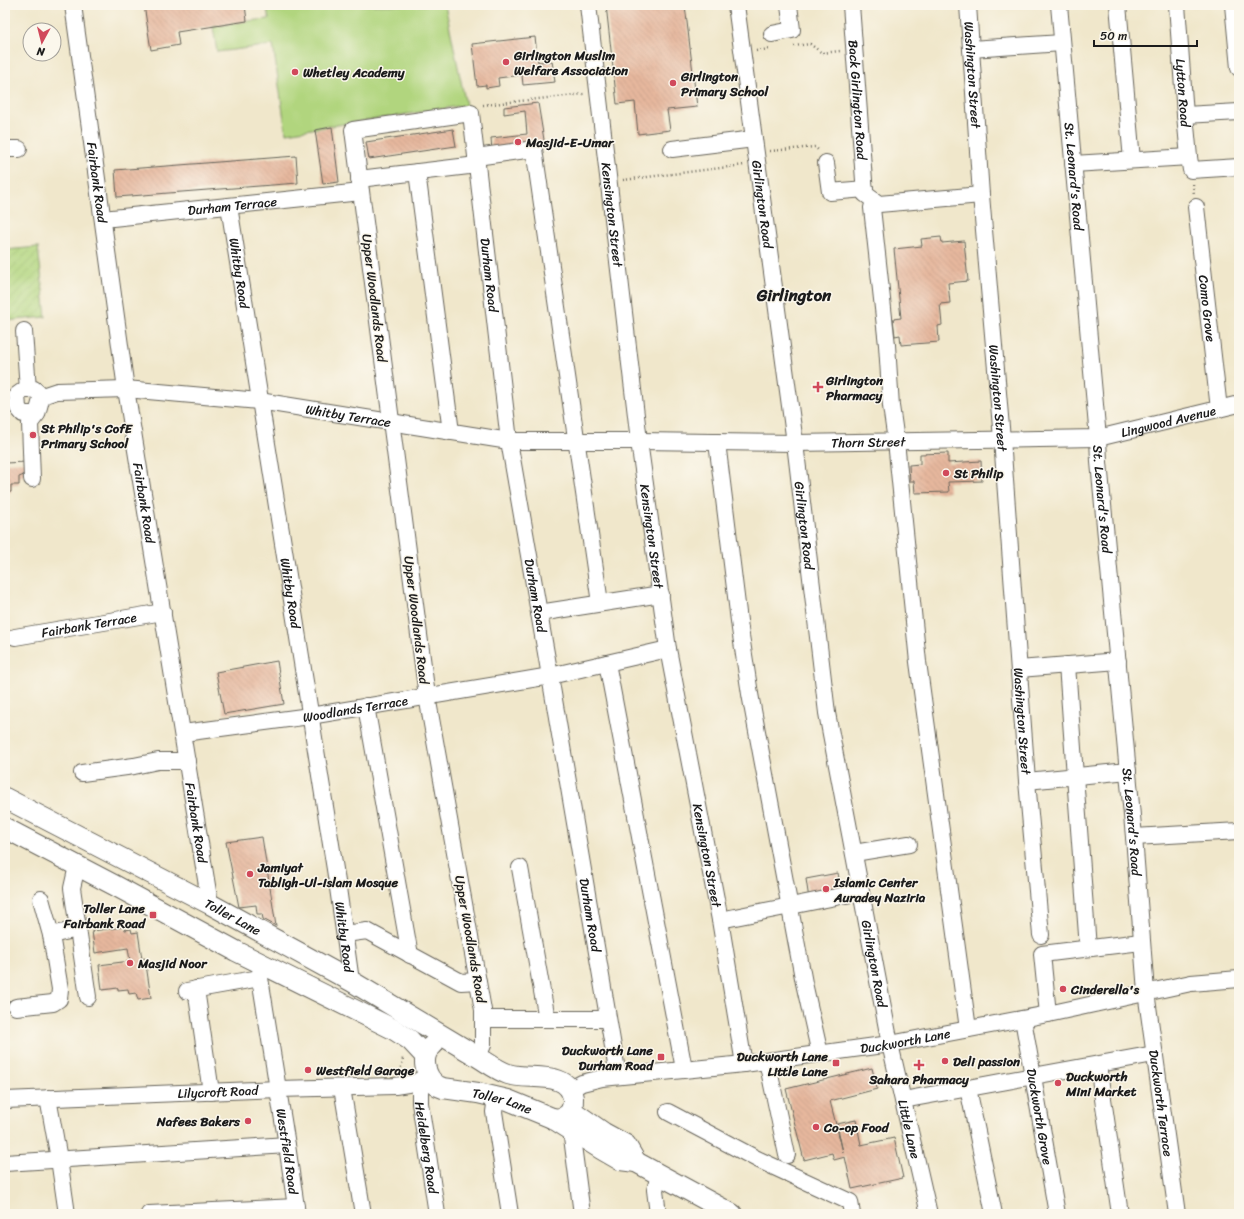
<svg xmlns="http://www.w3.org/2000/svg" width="1244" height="1219" font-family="Sriracha,sans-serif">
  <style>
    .green { fill: #b1d57e; stroke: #66784d }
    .garden { fill: url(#garden-furrows); stroke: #66784d }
    .building { fill: url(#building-back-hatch) }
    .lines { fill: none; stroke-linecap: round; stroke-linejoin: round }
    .minor-casing { stroke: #666359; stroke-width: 18 }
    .major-casing { stroke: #666359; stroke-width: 22 }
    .path { stroke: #666359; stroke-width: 2.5; stroke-dasharray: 1 3; stroke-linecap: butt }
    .minor { stroke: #fff; stroke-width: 16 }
    .major { stroke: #fff; stroke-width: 20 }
    .poi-dot { fill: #d1495b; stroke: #fbf7ec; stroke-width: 1.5 }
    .labels { text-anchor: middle; stroke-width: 3; stroke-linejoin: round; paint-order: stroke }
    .poi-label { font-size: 13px; font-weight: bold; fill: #1c1c1c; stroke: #fbf7ec; text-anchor: start }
    .street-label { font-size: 13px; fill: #1c1c1c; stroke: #fbf7ec }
    .district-label { font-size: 17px; font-weight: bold; fill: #1c1c1c; stroke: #fbf7ec }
  </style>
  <defs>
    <pattern id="garden-furrows" width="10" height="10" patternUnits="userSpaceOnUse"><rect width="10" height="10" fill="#b1d57e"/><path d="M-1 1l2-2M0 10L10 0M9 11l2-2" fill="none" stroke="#98b66c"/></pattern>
    <pattern id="building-back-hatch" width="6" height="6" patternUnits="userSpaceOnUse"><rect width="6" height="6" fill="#e6b79d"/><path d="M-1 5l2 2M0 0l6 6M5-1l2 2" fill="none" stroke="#c59d87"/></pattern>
  </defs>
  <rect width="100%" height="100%" fill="#fbf7ec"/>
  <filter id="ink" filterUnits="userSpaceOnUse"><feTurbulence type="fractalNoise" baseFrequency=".025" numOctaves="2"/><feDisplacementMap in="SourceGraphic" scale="8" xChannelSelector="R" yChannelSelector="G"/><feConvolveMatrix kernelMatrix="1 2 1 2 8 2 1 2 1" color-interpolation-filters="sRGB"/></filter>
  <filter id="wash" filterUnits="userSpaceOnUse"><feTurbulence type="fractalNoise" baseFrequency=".012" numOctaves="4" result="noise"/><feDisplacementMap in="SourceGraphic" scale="16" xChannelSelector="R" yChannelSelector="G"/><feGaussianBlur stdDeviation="0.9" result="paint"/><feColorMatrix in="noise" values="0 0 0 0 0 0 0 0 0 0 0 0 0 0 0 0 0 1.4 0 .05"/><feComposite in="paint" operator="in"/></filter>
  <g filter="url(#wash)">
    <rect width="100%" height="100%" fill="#f0e7cb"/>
    <path class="green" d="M 266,5 L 445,5 L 466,105 L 286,133 L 273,45 L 217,52 L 213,27 L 247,21 L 269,19 Z"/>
    <path class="garden" d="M 38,247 L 46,317 L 5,321 L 5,250 Z"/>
    <g id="blocks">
      <path class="building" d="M 144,5 L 245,5 L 247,21 L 177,32 L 179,45 L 151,50 Z
        M 606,5 L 685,5 L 697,107 L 667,110 L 670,130 L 638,134 L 635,102 L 617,104 Z
        M 535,37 L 538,62 L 552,61 L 555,82 L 523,85 L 522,75 L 498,78 L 499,86 L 486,88 L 486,85 L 477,86 L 472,44 Z
        M 538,103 L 545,146 L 492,152 L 491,138 L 527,134 L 525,111 L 504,114 L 504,107 Z
        M 332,127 L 339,182 L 323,184 L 315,130 Z
        M 453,129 L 456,146 L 369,159 L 366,142 Z
        M 296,156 L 298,183 L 117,197 L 115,170 Z
        M 941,237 L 942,243 L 964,241 L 968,281 L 948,283 L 950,303 L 940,304 L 942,325 L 938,326 L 939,342 L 901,345 L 900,335 L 895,336 L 893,319 L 901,318 L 894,249 L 922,246 L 921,239 Z
        M 948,453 L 948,463 L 981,461 L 982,481 L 948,482 L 949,492 L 915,493 L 914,481 L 910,481 L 909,465 L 920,464 L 920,454 Z
        M 26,462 L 24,475 L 19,477 L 19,485 L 11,485 L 11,492 L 5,493 L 5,463 Z
        M 277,661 L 284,704 L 224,714 L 216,672 Z
        M 262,837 L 276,926 L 263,919 L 262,914 L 257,914 L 256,905 L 239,907 L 226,842 Z
        M 838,873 L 840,884 L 845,884 L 846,893 L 809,899 L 806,879 Z
        M 124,927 L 125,930 L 131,929 L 132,933 L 138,932 L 142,959 L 145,958 L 151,998 L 138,1000 L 136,993 L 129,994 L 128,989 L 118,990 L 118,988 L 102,990 L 99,965 L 130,961 L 128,948 L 95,953 L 92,931 Z
        M 872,1068 L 877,1089 L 830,1101 L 843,1152 L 837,1124 L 856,1120 L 861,1145 L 894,1138 L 903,1178 L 852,1189 L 845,1157 L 834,1160 L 832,1153 L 804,1160 L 786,1089 Z"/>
    </g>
  </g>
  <g filter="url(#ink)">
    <use href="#blocks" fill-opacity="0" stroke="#666359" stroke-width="1"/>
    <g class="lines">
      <defs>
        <g id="minor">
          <path id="s1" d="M 73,5 L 126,389 L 210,904"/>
          <path id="s2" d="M 588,5 L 639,441 L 668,649 L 720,920 L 744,1064"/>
          <path id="s3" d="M 736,5 L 795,443 L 827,713 L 890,1044 L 929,1214"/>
          <path id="s4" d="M 851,5 L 865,194 L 879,204 L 981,195"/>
          <path id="s5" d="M 968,5 L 981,195 L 1002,439 L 1027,781 L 1041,935"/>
          <path id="s6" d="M 1059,5 L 1098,438 L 1099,462 L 1134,837 L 1146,992 L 1177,1214"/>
          <path d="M 1118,5 L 1132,160"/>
          <path id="s7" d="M 1177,5 L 1185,115 L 1189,157"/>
          <path d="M 1233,5 L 1239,68"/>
          <path d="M 772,34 L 792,30 L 789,5"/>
          <path d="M 971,49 L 1062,43"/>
          <path d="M 1185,115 L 1239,112"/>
          <path d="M 5,149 L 19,149"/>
          <path d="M 672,149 L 754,139"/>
          <path d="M 476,157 L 534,149 L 600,603"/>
          <path d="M 826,163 L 830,192 L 865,189"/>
          <path d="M 1073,164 L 1189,157 L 1191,170 L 1239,167"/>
          <path d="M 417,172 L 451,432"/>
          <path d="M 359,179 L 477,165"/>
          <path d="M 874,201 L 872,208 L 887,345 L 891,406 L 896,441 L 918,662 L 968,1029"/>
          <path id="s8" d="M 229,206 L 338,888 L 351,981"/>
          <path id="s9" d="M 1196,207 L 1219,409"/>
          <path id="s10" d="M 103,219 L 361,192"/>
          <path d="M 24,331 L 28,390"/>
          <path d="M 37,414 L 23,414 L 18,408 L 17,395 L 24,390 L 34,389 L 42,396"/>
          <path d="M 717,442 L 740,629 L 750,694 L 804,983 L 820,1054"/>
          <path id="s11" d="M 32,479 L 30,423 L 37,414 L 42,396 L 57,391 L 126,389 L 259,401 L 509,441 L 639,441 L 795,443 L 1098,438 L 1239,404"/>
          <path d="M 539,613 L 661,594"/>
          <path id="s12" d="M 15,637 L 163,612"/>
          <path d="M 607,663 L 684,1069"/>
          <path d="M 1067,665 L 1075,776 L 1088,948"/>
          <path d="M 1019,669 L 1118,661"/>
          <path d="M 366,706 L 410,955"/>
          <path id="s13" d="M 183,733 L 310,716 L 550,676 L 668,649"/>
          <path d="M 82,773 L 134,766 L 158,761 L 187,761"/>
          <path d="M 1027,781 L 1128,771"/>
          <path d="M 1134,837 L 1239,831"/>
          <path d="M 854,853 L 909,844"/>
          <path d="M 77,866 L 72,888 L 88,997"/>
          <path d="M 520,868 L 547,1019"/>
          <path d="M 41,899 L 51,935"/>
          <path d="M 720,920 L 861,892"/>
          <path d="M 345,934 L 367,931 L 461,982 L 478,981"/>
          <path id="s14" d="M 263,965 L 260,973 L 260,978 L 287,1145 L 297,1214"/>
          <path d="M 196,989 L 211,1092"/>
          <path d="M 187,991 L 260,978"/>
          <path d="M 16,1007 L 53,1003 L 59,999 L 60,989 L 51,935 L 78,929"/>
          <path d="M 1048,1014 L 1042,954 L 1141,942"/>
          <path d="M 484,1019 L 608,1019"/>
          <path id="s15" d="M 1023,1019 L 1057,1214"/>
          <path id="s16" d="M 478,1057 L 483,1045 L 483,1010 L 427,696 L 353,130 L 471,113 L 509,441 L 550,676 L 618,1076"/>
          <path d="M 767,1061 L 787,1155"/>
          <path d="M 1098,1065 L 1120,1214"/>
          <path id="s17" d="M 420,1080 L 420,1103 L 437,1214"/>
          <path d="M 342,1088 L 363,1214"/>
          <path d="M 968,1088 L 994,1214"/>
          <path id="s18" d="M 569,1090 L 582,1083 L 602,1078 L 744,1064 L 890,1044 L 1048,1014 L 1191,983 L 1239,979"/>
          <path d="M 496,1097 L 494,1112 L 510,1214"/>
          <path d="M 48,1098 L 59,1159 L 67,1214"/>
          <path id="s19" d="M 5,1100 L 278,1089 L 395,1086 L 414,1083 L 429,1076"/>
          <path d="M 903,1100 L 1154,1054"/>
          <path d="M 668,1112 L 757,1159 L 850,1202 L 852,1214"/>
          <path d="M 571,1130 L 582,1214"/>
          <path d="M 5,1163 L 287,1145"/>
          <path d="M 149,1214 L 296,1207"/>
          <path d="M 658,1214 L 655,1190 L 659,1175"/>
        </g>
        <g id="major">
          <path id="s20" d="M 5,798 L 210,904 L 351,981 L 478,1057 C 488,1063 497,1070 508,1074 C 528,1081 568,1069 573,1098 C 573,1103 573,1109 569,1113 C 565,1118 558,1119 552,1118"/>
          <path d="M 5,828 L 114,885 L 236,951 L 393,1029 L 410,1040 L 425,1056"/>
          <path id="s21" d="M 433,1045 C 419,1055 425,1078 438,1086 L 443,1088 L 478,1093 L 508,1100 L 552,1118 L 601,1149 L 620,1160 L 636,1162 L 732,1214"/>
          <path d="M 571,1110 L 604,1133 L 626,1145 L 636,1162"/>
        </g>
      </defs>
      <use href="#minor" class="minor-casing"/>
      <use href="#major" class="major-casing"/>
      <path class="path" d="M 794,46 L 810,44 L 822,53 L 840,51
        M 756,51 L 769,49
        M 483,105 L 584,94
        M 770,151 L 815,147 L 819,151
        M 623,180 L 745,165
        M 1193,184 L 1194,195
        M 399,1071 L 402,1065 L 403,1057"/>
      <use href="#minor" class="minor"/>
      <use href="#major" class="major"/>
    </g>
  </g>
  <g class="poi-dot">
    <circle cx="506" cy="62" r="4"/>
    <circle cx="295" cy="72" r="4"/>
    <circle cx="673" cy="83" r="4"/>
    <circle cx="518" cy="142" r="4"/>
    <path d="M816 381h4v4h4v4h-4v4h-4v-4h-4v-4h4z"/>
    <circle cx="33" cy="435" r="4"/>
    <circle cx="946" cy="473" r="4"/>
    <circle cx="250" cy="874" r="4"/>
    <circle cx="826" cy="889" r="4"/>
    <rect x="149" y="911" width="8" height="8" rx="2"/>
    <circle cx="130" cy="963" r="4"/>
    <circle cx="1063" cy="989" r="4"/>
    <rect x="657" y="1053" width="8" height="8" rx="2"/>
    <circle cx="945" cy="1061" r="4"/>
    <rect x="832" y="1059" width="8" height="8" rx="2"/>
    <path d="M917 1059h4v4h4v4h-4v4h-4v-4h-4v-4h4z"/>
    <circle cx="308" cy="1070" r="4"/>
    <circle cx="1058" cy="1083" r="4"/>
    <circle cx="248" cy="1121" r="4"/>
    <circle cx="816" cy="1127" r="4"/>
  </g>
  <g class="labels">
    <g class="poi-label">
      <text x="514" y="60">Girlington Muslim<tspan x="514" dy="15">Welfare Association</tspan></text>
      <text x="303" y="77">Whetley Academy</text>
      <text x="681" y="81">Girlington<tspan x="681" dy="15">Primary School</tspan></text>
      <text x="526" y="147">Masjid-E-Umar</text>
      <text x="826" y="385">Girlington<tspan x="826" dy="15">Pharmacy</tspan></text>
      <text x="41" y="433">St Philip's CofE<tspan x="41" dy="15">Primary School</tspan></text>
      <text x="954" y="478">St Philip</text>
      <text x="258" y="872">Jamiyat<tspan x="258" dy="15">Tabligh-Ul-Islam Mosque</tspan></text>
      <text x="834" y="887">Islamic Center<tspan x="834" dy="15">Auradey Naziria</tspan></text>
      <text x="145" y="913" text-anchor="end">Toller Lane<tspan x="145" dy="15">Fairbank Road</tspan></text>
      <text x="138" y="968">Masjid Noor</text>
      <text x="1071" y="994">Cinderella's</text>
      <text x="653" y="1055" text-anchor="end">Duckworth Lane<tspan x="653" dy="15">Durham Road</tspan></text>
      <text x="828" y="1061" text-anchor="end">Duckworth Lane<tspan x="828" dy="15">Little Lane</tspan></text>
      <text x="953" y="1066">Deli passion</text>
      <text x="316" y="1075">Westfield Garage</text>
      <text x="1066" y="1081">Duckworth<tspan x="1066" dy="15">Mini Market</tspan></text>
      <text x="919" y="1084" text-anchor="middle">Sahara Pharmacy</text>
      <text x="240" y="1126" text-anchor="end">Nafees Bakers</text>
      <text x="824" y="1132">Co-op Food</text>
    </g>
    <g class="street-label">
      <text dy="5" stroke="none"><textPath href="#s5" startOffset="70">Washington Street</textPath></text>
      <text dy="5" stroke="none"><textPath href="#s7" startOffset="88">Lytton Road</textPath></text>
      <text dy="5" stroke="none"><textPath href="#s4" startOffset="95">Back Girlington Road</textPath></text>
      <text dy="5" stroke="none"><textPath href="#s6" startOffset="172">St. Leonard's Road</textPath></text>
      <text dy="5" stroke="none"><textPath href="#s1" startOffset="179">Fairbank Road</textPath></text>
      <text dy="5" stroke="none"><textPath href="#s3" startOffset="201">Girlington Road</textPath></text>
      <text dy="5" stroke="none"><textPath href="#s10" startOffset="130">Durham Terrace</textPath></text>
      <text dy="5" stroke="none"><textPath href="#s2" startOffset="211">Kensington Street</textPath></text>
      <text dy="5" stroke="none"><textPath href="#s8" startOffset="68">Whitby Road</textPath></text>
      <text dy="5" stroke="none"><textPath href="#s16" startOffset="1220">Durham Road</textPath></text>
      <text transform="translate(375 298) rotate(83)" y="5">Upper Woodlands Road</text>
      <text dy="5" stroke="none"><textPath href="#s9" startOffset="102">Como Grove</textPath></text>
      <text dy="5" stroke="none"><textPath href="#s5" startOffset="394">Washington Street</textPath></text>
      <text dy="5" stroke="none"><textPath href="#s11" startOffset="395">Whitby Terrace</textPath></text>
      <text dy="5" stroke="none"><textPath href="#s11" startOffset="1219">Lingwood Avenue</textPath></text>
      <text dy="5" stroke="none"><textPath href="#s11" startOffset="917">Thorn Street</textPath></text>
      <text dy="5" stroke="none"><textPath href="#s6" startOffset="496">St. Leonard's Road</textPath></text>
      <text dy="5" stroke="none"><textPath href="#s1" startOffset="503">Fairbank Road</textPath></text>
      <text dy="5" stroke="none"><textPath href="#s3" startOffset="525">Girlington Road</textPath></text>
      <text dy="5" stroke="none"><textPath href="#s2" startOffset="535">Kensington Street</textPath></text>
      <text dy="5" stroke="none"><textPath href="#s8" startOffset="392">Whitby Road</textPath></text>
      <text dy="5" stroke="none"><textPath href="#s16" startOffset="1544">Durham Road</textPath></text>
      <text transform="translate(417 620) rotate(83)" y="5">Upper Woodlands Road</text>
      <text dy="5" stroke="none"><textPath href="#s12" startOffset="75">Fairbank Terrace</textPath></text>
      <text dy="5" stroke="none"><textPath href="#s13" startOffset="174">Woodlands Terrace</textPath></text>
      <text dy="5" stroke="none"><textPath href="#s5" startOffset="718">Washington Street</textPath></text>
      <text dy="5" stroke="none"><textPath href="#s6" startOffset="820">St. Leonard's Road</textPath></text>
      <text dy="5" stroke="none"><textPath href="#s1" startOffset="827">Fairbank Road</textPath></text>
      <text dy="5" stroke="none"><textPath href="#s2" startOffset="859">Kensington Street</textPath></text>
      <text dy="5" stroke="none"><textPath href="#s16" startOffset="1868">Durham Road</textPath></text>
      <text dy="5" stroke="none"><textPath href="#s20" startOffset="257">Toller Lane</textPath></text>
      <text dy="5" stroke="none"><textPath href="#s8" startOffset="740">Whitby Road</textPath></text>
      <text transform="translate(471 939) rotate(80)" y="5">Upper Woodlands Road</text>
      <text dy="5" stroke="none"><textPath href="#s3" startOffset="969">Girlington Road</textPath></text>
      <text dy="5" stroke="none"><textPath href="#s18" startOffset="341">Duckworth Lane</textPath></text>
      <text dy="5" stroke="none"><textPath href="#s19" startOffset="213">Lilycroft Road</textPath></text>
      <text dy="5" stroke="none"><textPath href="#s21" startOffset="114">Toller Lane</textPath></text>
      <text dy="5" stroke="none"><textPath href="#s6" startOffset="1103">Duckworth Terrace</textPath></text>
      <text dy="5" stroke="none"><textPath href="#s15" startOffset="99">Duckworth Grove</textPath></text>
      <text dy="5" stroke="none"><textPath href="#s3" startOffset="1138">Little Lane</textPath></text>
      <text dy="5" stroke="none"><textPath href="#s17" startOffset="68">Heidelberg Road</textPath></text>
      <text dy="5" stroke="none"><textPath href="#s14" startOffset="189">Westfield Road</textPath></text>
    </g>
    <g class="district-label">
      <text x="794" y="301">Girlington</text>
    </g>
  </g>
  <rect width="1244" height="1219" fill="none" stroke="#fbf7ec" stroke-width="20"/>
  <g transform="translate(42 42) rotate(187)"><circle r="19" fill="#fbf7ec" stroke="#a29f99"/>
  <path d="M0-3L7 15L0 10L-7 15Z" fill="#d1495b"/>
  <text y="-6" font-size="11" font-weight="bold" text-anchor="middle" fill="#1c1c1c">N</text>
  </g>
  <path d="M1094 40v6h103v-6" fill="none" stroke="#1c1c1c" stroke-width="2"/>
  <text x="1100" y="40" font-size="12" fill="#1c1c1c" stroke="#fbf7ec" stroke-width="3" paint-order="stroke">50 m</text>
</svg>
